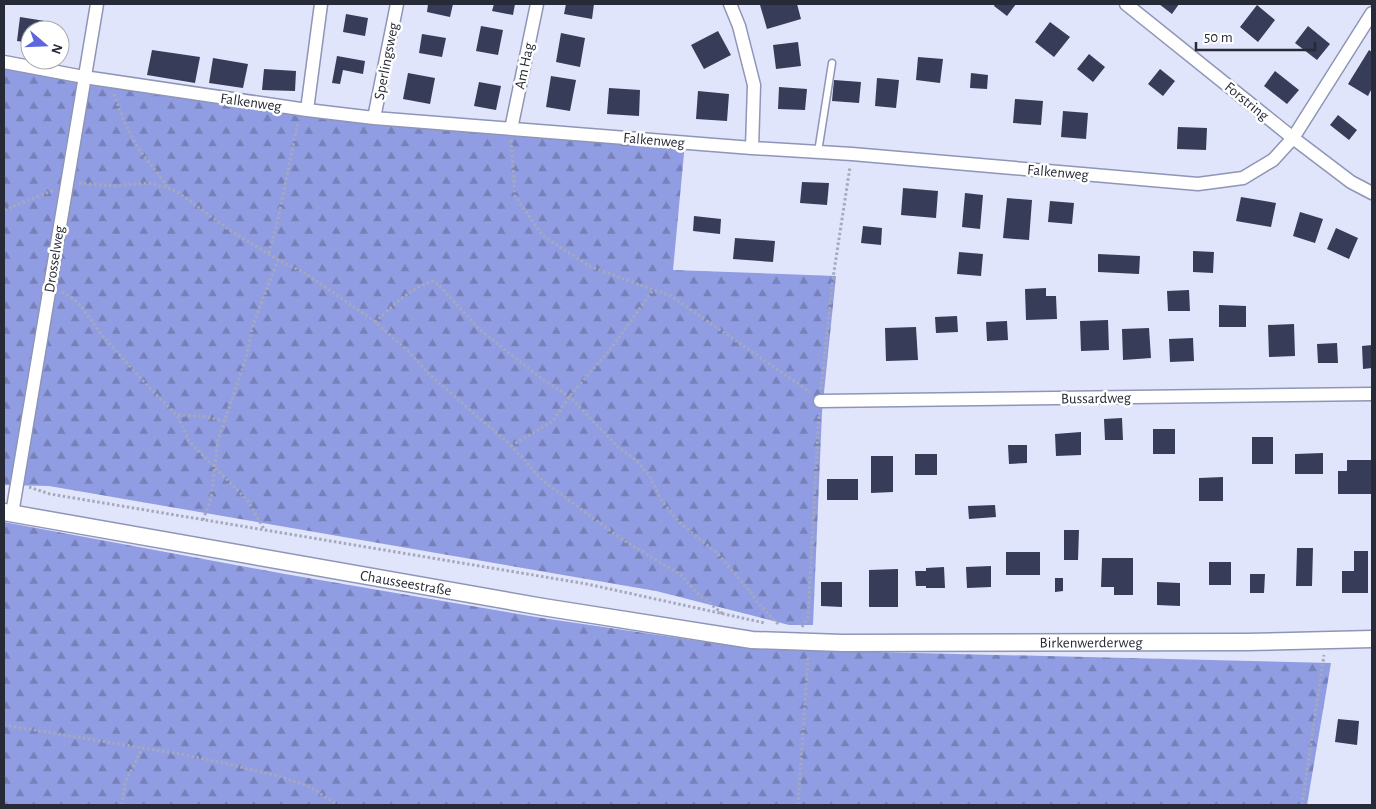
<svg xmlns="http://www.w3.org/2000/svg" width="1376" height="809" font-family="'Alegreya Sans',sans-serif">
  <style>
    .forest { fill: url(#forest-firs) }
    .building { fill: #373c58 }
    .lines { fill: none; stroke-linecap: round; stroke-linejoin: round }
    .service-casing { stroke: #8e95b6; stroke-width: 9 }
    .minor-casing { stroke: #8e95b6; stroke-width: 15 }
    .tertiary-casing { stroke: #8e95b6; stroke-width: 19 }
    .path { stroke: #a5a9bc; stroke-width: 3; stroke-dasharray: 2.5 2.5; stroke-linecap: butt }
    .service { stroke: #fff; stroke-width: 6 }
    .minor { stroke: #fff; stroke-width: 12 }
    .tertiary { stroke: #fff; stroke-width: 16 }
    .labels { text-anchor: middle; stroke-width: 5; stroke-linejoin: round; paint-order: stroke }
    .street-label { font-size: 15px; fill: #272a37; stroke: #fff }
  </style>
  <defs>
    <pattern id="forest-firs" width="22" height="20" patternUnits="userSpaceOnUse" patternTransform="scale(1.25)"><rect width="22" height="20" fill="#919de3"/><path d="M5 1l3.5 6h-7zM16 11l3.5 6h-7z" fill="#7680b9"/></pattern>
  </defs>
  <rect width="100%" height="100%" fill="#e0e5fb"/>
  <path class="forest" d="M 4,62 L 307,110 L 685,143 L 673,270 L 836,276 L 822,412 L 813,625 L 789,625 L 656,591 L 49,486 L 4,485 Z
    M 4,522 L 285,574 L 542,618 L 754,649 L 1331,663 L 1307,805 L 4,805 Z"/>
  <path class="building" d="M 428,4 L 453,4 L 450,17 L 427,12 Z
    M 494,4 L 515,4 L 513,15 L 492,11 Z
    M 566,4 L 594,4 L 592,19 L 564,14 Z
    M 765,4 L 797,4 L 801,19 L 767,29 L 760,5 Z
    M 995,4 L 1016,4 L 1007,16 L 994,6 Z
    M 1159,4 L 1179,4 L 1172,14 Z
    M 1257,5 L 1275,20 L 1258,42 L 1240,27 Z
    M 346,14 L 368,18 L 365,36 L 343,32 Z
    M 20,17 L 51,22 L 50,30 L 30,30 L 30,43 L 17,41 Z
    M 1050,22 L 1070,37 L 1054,57 L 1035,42 Z
    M 481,26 L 503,30 L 498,55 L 476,51 Z
    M 1308,26 L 1330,44 L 1317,60 L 1295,43 Z
    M 718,31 L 731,55 L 704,69 L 691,45 Z
    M 561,33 L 585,38 L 580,67 L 556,62 Z
    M 422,34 L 446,38 L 442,57 L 419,53 Z
    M 798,42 L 801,66 L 776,69 L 773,45 Z
    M 152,50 L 200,57 L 195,83 L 147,75 Z
    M 1369,50 L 1372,52 L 1372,88 L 1368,96 L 1348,84 Z
    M 1089,54 L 1105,67 L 1093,82 L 1077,69 Z
    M 337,56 L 365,61 L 363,74 L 343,70 L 340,84 L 332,83 Z
    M 918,57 L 943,59 L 940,83 L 916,80 Z
    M 213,58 L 248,64 L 243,88 L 209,83 Z
    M 264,69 L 296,71 L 295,91 L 262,90 Z
    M 1160,69 L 1175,81 L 1163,96 L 1148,84 Z
    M 1275,71 L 1299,90 L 1287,104 L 1264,86 Z
    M 408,73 L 435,78 L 430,104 L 403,99 Z
    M 971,73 L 988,75 L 987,89 L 970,88 Z
    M 551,76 L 576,80 L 570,111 L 546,107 Z
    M 877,78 L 899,80 L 896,108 L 875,106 Z
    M 834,80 L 861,82 L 859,103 L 832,101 Z
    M 479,82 L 501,86 L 496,110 L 474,106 Z
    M 779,87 L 807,89 L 805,110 L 778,109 Z
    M 609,88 L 640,90 L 639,116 L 607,114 Z
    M 698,91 L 729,94 L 727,121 L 696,119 Z
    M 1015,99 L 1043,101 L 1041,125 L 1013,123 Z
    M 1063,111 L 1088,113 L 1086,139 L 1061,137 Z
    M 1338,115 L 1357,130 L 1349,140 L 1330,125 Z
    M 1178,127 L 1207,128 L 1206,150 L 1177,149 Z
    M 802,182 L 829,183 L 827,205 L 800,203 Z
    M 903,188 L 938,191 L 936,218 L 901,215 Z
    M 965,193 L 983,195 L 980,229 L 962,227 Z
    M 1241,197 L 1276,203 L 1271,227 L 1236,221 Z
    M 1007,198 L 1032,200 L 1029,240 L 1003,238 Z
    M 1050,201 L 1074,203 L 1072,224 L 1048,222 Z
    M 1300,212 L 1323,219 L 1315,243 L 1293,236 Z
    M 694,216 L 721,219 L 720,234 L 693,231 Z
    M 863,226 L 882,228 L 881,245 L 861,243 Z
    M 1336,228 L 1358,238 L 1349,259 L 1327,249 Z
    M 735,238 L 775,241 L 773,262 L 733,259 Z
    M 1193,251 L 1214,252 L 1213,273 L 1193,272 Z
    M 959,252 L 983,254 L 981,276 L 957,274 Z
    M 1098,254 L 1140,256 L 1139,274 L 1098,272 Z
    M 1046,288 L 1046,296 L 1056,296 L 1057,319 L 1026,320 L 1025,289 Z
    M 1189,290 L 1190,311 L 1168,311 L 1167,291 Z
    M 1219,305 L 1246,306 L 1246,327 L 1219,327 Z
    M 957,316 L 958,332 L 936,333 L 935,317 Z
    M 1108,320 L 1109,350 L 1081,351 L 1080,321 Z
    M 1007,321 L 1008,340 L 987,341 L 986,322 Z
    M 1294,324 L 1295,356 L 1269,357 L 1268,325 Z
    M 916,327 L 918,360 L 886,361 L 885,328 Z
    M 1149,328 L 1151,358 L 1123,360 L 1122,329 Z
    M 1193,338 L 1194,361 L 1170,362 L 1169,339 Z
    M 1337,343 L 1338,363 L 1318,363 L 1317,344 Z
    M 1372,345 L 1372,368 L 1363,369 L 1362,346 Z
    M 1122,418 L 1123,440 L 1105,440 L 1104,419 Z
    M 1153,429 L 1175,429 L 1175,454 L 1153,454 Z
    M 1081,432 L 1081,455 L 1056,456 L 1055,434 Z
    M 1252,437 L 1273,437 L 1273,464 L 1252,464 Z
    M 1008,445 L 1027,445 L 1027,463 L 1009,464 Z
    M 1323,453 L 1323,474 L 1295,474 L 1295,454 Z
    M 915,454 L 937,454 L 937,475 L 915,475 Z
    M 871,456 L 893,456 L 893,492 L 871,493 Z
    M 1347,460 L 1371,460 L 1372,494 L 1338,494 L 1338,471 L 1347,471 Z
    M 1223,477 L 1223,501 L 1199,501 L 1199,478 Z
    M 827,479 L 858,479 L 858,500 L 827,500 Z
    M 995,505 L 996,517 L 969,519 L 968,506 Z
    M 1064,530 L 1079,530 L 1078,560 L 1064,560 Z
    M 1297,548 L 1313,548 L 1312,586 L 1296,586 Z
    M 1354,551 L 1368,551 L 1368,593 L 1342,593 L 1342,571 L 1354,571 Z
    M 1006,552 L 1040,552 L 1040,575 L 1006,575 Z
    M 1102,558 L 1133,558 L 1133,595 L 1114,595 L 1114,587 L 1101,587 Z
    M 1209,562 L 1231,562 L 1231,585 L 1209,585 Z
    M 991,566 L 991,587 L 967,588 L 966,567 Z
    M 944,567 L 945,588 L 926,588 L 926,586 L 916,586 L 915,571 L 926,571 L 926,568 Z
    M 898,569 L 898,607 L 869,607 L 869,570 Z
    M 1250,574 L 1265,574 L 1264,593 L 1250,593 Z
    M 1055,578 L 1063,578 L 1063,591 L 1055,592 Z
    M 821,582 L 842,582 L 842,607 L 821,606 Z
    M 1157,582 L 1180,583 L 1180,606 L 1157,605 Z
    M 1338,719 L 1359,721 L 1357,745 L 1335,742 Z"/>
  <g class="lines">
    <defs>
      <path id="service" d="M 818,152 L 832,63"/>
      <path id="minor" d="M 730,4 L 739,26 L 754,85 L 752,148
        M 1126,4 L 1293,138 L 1351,182 L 1372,193
        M 4,62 L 84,77 L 307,110 L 374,118 L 752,148 L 852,154 L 1198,184 L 1243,178 L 1273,160 L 1293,138 L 1372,13
        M 307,110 L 321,4
        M 374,118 L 397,4
        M 511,129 L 537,4
        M 820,401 L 1372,394
        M 12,514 L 97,4"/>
      <g id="tertiary">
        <path id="s1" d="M 4,512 L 543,607 L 752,640 L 842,643 L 1247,642 L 1372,639"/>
      </g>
    </defs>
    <use href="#service" class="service-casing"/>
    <use href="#minor" class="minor-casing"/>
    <use href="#tertiary" class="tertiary-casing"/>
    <path class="path" d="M 114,94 L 124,121 L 138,148 L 168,187
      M 511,140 L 515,196 L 543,236 L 591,267 L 671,296 L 810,392
      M 79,183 L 115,186 L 148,183 L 168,188 L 179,193 L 228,229 L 280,261 L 303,272 L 373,320 L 408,351 L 429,374 L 507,442 L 523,458 L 539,477 L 555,490 L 623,540 L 681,575 L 697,593 L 723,614
      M 4,210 L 54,190
      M 269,253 L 278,219 L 298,122
      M 62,292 C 81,300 91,322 103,336 C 127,363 151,391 177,415
      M 375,322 C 392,307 411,287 433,281 L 439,285 L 478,328 L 542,379 L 570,397 L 618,447 L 636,460 L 649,475 L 662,501 L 679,522 L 718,554 L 753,595 L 756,601 L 779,625
      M 821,389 L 833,278 L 850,167
      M 225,421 L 201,416 L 177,415 L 189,441 L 248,501 L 264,529
      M 511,446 L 553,421 L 570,396 L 612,347 L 653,290
      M 29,487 L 50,494 L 587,584 L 765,623
      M 203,520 L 211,499 L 218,440 L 246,358 L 253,325 L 278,260
      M 802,627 L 808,617 L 819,413
      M 4,725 L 186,755 L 232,765 L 282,777 L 310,787 L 338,805
      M 122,805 L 125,783 L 143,747
      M 798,805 L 808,657
      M 1302,805 L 1324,655"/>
    <use href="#service" class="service"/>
    <use href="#minor" class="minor"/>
    <use href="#tertiary" class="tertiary"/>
  </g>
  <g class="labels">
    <g class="street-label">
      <text transform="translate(386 61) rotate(-79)" y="5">Sperlingsweg</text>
      <text transform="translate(524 66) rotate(-78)" y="5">Am Hag</text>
      <text transform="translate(1247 101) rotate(39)" y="5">Forstring</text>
      <text transform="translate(251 102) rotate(8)" y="5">Falkenweg</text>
      <text transform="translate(654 140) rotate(5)" y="5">Falkenweg</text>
      <text transform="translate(1058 172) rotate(5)" y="5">Falkenweg</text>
      <text transform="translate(54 259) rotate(-81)" y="5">Drosselweg</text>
      <text transform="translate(1096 398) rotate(-1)" y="5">Bussardweg</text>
      <text dy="5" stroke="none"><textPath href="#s1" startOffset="408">Chausseestraße</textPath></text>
      <text dy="5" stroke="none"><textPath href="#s1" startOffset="1098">Birkenwerderweg</textPath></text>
    </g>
  </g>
  <rect width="1376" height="809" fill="none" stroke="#272a37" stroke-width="10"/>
  <g transform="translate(45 45) rotate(109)"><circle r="24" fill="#ffffff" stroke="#a9aaaf"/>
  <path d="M0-4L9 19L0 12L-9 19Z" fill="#5e66de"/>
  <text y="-8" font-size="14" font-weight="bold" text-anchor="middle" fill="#272a37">N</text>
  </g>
  <path d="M1196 42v8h119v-8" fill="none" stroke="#272a37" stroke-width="2.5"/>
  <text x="1204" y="42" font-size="15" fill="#272a37" stroke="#ffffff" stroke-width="4" paint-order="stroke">50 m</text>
</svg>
